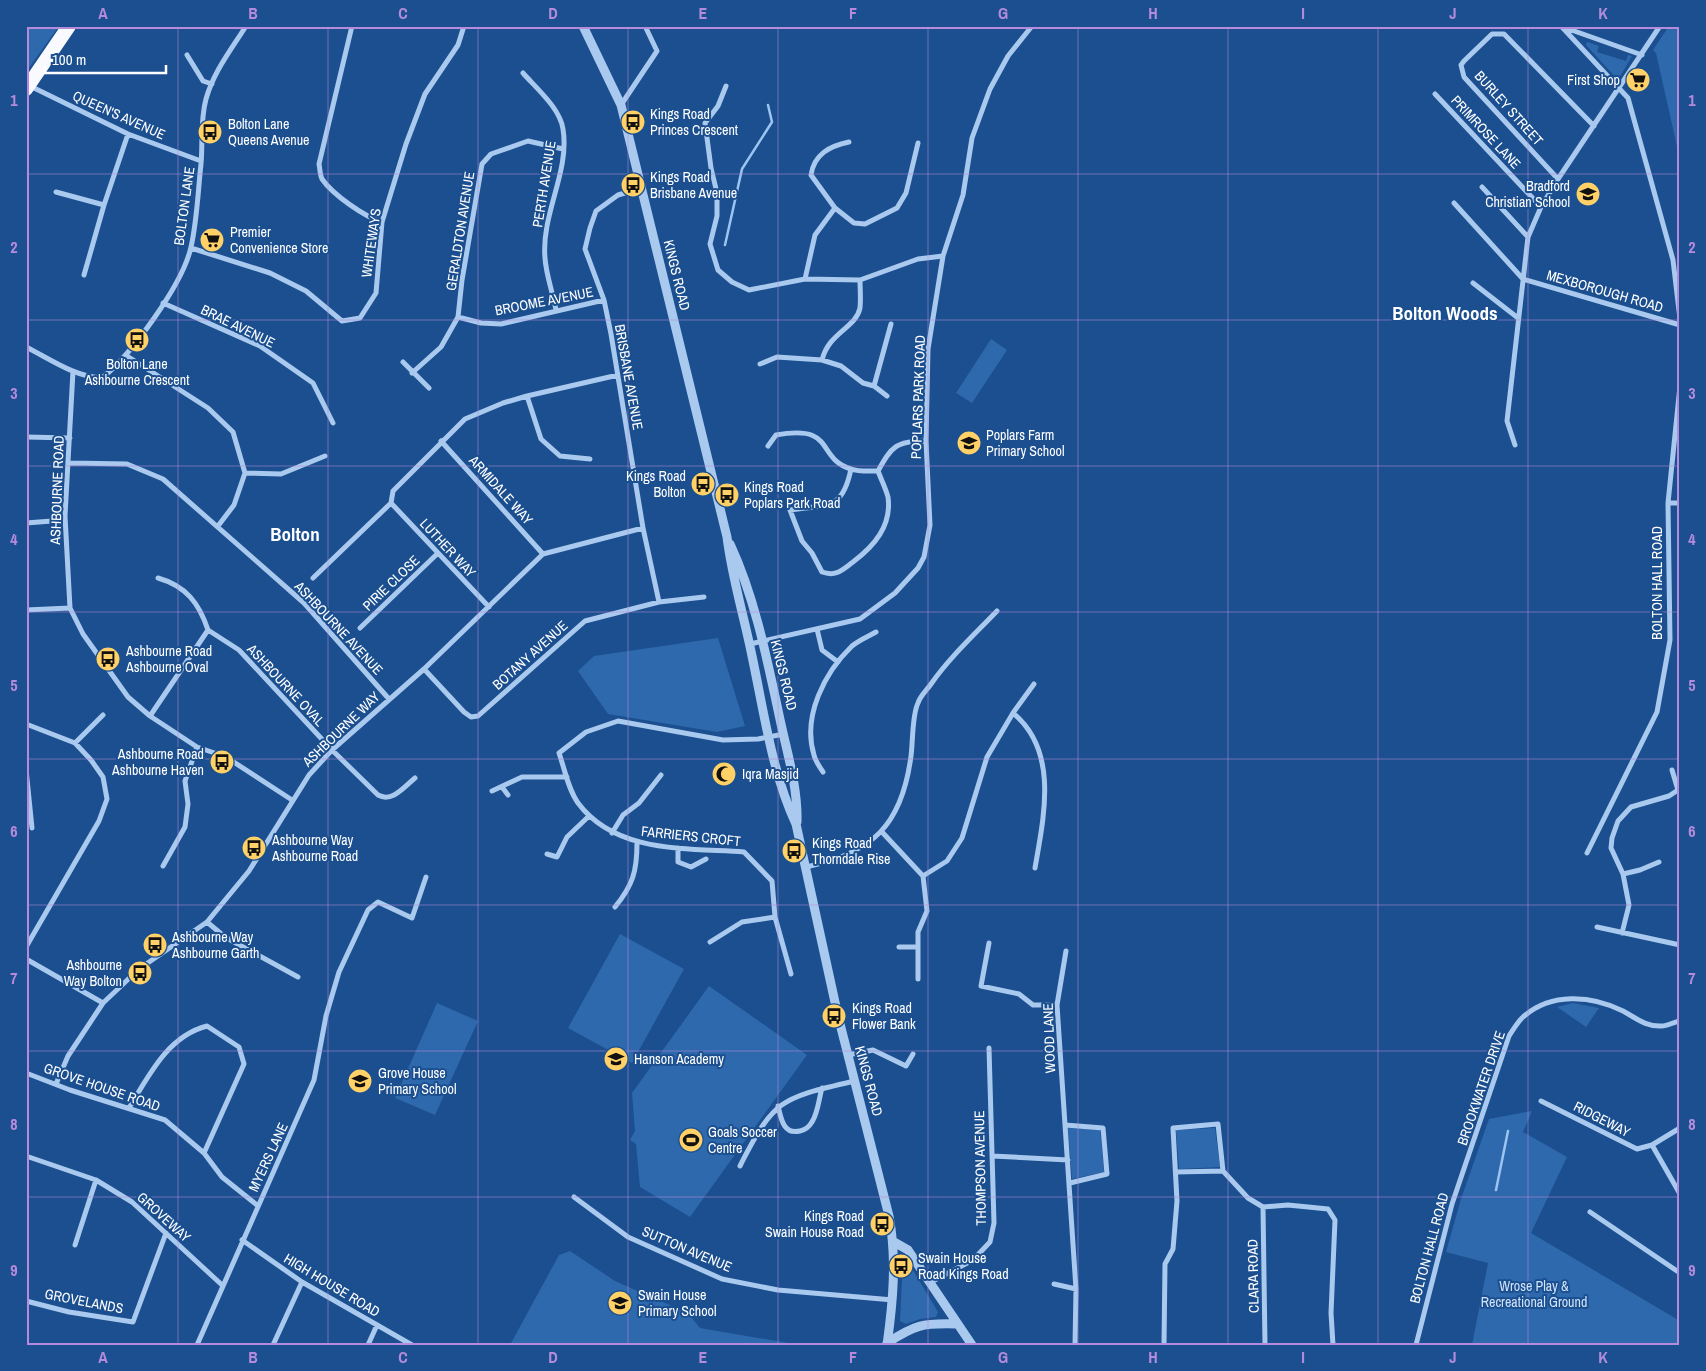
<svg xmlns="http://www.w3.org/2000/svg" width="1706" height="1371" font-family="'Archivo Narrow',sans-serif">
  <style>
    .green { fill: #2e69ad }
    .lines { fill: none; stroke-linecap: round; stroke-linejoin: round }
    .stream { stroke: #9cc4f0; stroke-width: 2.5 }
    .minor { stroke: #a9c9ee; stroke-width: 5 }
    .tertiary { stroke: #a9c9ee; stroke-width: 9 }
    .trunk { stroke: #f8faff; stroke-width: 14 }
    .grid { fill: none; stroke: #b68bdc; stroke-width: 1; stroke-opacity: 0.55 }
    .labels { text-anchor: middle; stroke-width: 4; stroke-linejoin: round; paint-order: stroke }
    .poi-label { font-size: 14px; fill: #fff; stroke: #1b4f8f; text-anchor: start }
    .street-label { font-size: 14px; fill: #fff; stroke: #1b4f8f }
    .park-label { font-size: 14px; fill: #cfe3fa; stroke: #1b4f8f }
    .district-label { font-size: 19px; font-weight: bold; fill: #fff; stroke: #1b4f8f }
    .neatline { fill: none; stroke: #b68bdc; stroke-width: 2 }
    .grid-label { font-size: 16px; text-anchor: middle; font-weight: bold; fill: #b68bdc }
  </style>
  <rect width="100%" height="100%" fill="#1b4f8f"/>
  <path class="green" d="M 26,26 L 59,26 L 26,72 Z
    M 1669,26 L 1680,26 L 1680,160 L 1656,53 L 1653,50 Z
    M 1587,42 L 1599,46 L 1597,52 L 1626,61 L 1628,55 L 1632,56 L 1618,80 L 1586,45 Z
    M 991,339 L 1007,350 L 972,403 L 956,393 Z
    M 718,638 L 745,726 L 717,732 L 608,714 L 578,671 L 594,656 Z
    M 620,934 L 684,969 L 632,1063 L 568,1028 Z
    M 709,986 L 807,1055 L 690,1217 L 640,1187 L 636,1144 L 630,1140 L 635,1131 L 632,1093 Z
    M 437,1003 L 478,1021 L 435,1115 L 395,1098 Z
    M 1573,1003 L 1599,1008 L 1586,1027 L 1557,1007 Z
    M 1532,1111 L 1523,1132 L 1567,1157 L 1531,1233 L 1680,1321 L 1680,1345 L 1472,1345 L 1488,1263 L 1446,1252 L 1461,1199 L 1489,1119 Z
    M 1068,1128 L 1100,1130 L 1104,1172 L 1072,1179 Z
    M 1215,1128 L 1220,1167 L 1179,1169 L 1176,1130 Z
    M 570,1251 L 615,1281 L 688,1313 L 700,1328 L 800,1345 L 510,1345 L 559,1255 Z
    M 905,1257 L 938,1312 L 936,1317 L 920,1319 L 906,1324 L 900,1321 L 903,1258 Z"/>
  <g class="lines">
    <path class="stream" d="M 725,245 L 742,169 L 772,122 L 768,105
      M 1496,1190 L 1508,1131"/>
    <path class="minor" d="M 352,26 L 319,164 C 320,169 320,175 322,179 C 333,195 365,217 382,222
      M 1561,26 L 1628,98 L 1673,260 L 1680,319
      M 1563,27 L 1642,55
      M 187,55 L 203,81 L 212,84
      M 523,73 C 536,88 560,108 563,129 C 570,172 541,214 545,258 C 546,275 553,293 556,310
      M 30,86 L 128,134 L 201,161
      M 726,86 L 718,106 L 705,123 L 711,168 L 717,193 L 717,216 L 710,244 L 718,270 L 732,282 L 749,290 L 805,279 L 860,280 L 918,259 L 943,256
      M 1435,94 L 1541,207
      M 621,105 L 657,51 L 645,26
      M 1558,179 L 1464,77 L 1461,65 L 1464,61 L 1492,34 L 1504,34 L 1594,126
      M 1482,187 L 1528,237
      M 642,188 L 618,195 L 596,211 L 590,228 L 585,249 L 604,300 L 611,334 L 643,528 L 659,602
      M 56,192 L 104,205
      M 1454,203 L 1523,279 L 1680,325
      M 835,208 L 854,223 L 865,224 L 897,208 L 906,193 L 918,143
      M 191,248 L 270,273 L 306,291 L 342,321 L 360,318 L 376,293 L 382,222 L 406,144 L 425,94 L 458,45 L 464,26
      M 84,275 L 104,205 L 128,134
      M 805,279 L 815,235 L 835,208 L 811,175 C 814,154 830,146 849,142
      M 1473,283 L 1518,318
      M 163,303 L 260,346 L 313,383 L 333,423
      M 458,317 L 481,323 L 501,324 L 604,300
      M 26,347 C 50,359 75,377 102,378 C 131,355 183,284 191,247 C 197,221 198,191 201,164 C 203,142 200,121 206,99 C 214,71 231,50 246,26
      M 127,356 L 208,408 L 233,432 L 245,473 L 234,505 L 218,526
      M 822,360 C 829,332 856,328 860,308 C 861,299 860,289 860,280
      M 403,362 L 429,388
      M 760,364 L 777,357 L 822,360 L 841,366 L 863,383 L 874,386 L 887,396
      M 73,371 L 65,516 L 70,608 L 83,634 L 128,697 L 150,716 L 197,747 L 226,757 L 292,800
      M 412,373 L 441,347 L 458,317 L 462,280 L 482,164 L 491,154 L 528,141 L 563,149
      M 874,386 L 891,324
      M 527,396 L 541,439 L 560,456 L 590,459
      M 26,437 L 70,438
      M 441,441 L 543,554
      M 1515,445 L 1507,421 L 1528,237 L 1541,207 L 1558,179 L 1660,26
      M 768,446 L 776,435 C 837,424 815,458 851,469 C 859,472 870,471 878,471 C 892,446 896,441 926,441
      M 70,463 L 127,464 L 163,479 L 304,603 L 389,699
      M 851,469 C 842,512 827,504 790,510 L 802,541 L 812,553 L 822,572 C 836,577 842,570 853,562 C 874,546 892,526 888,497 C 886,489 881,479 878,471
      M 245,473 L 281,474 L 325,456
      M 391,503 L 393,491 L 465,419 L 503,403 L 527,396 L 618,375
      M 391,503 L 489,607
      M 1668,503 L 1680,503
      M 26,523 L 65,520
      M 158,578 C 186,586 199,603 208,630
      M 313,578 L 391,503
      M 26,610 L 70,608
      M 360,628 L 437,554
      M 817,629 L 822,650 L 838,662
      M 750,644 L 860,619 L 895,593 L 918,568 L 924,557 L 930,525 L 926,441 L 928,349 L 943,256 L 963,195 L 972,138 L 990,89 L 1008,56 L 1032,26
      M 424,669 L 464,712 L 471,717 L 478,716 L 585,621 L 659,602 L 704,597
      M 1013,713 C 1059,751 1044,816 1035,868
      M 150,716 L 208,630 L 239,650 L 332,750 L 378,795 C 392,803 404,787 415,778
      M 26,724 L 75,743 L 91,760 L 103,777 L 107,799 L 99,821 L 26,947
      M 784,734 L 758,739 L 723,740 L 618,721 L 586,732 L 559,753 C 565,770 568,789 578,803 C 616,854 688,848 744,852 L 772,881 L 775,917 L 791,974
      M 75,743 L 103,715
      M 26,769 L 32,828
      M 823,772 C 820,767 815,761 814,755 C 802,716 825,672 852,646 C 859,640 869,636 876,632
      M 502,787 L 508,795
      M 492,791 L 522,777 L 567,777
      M 882,832 L 923,876 L 927,911 L 918,932 L 918,979
      M 612,833 L 623,815 L 639,803 L 661,775
      M 678,848 L 678,862 L 691,867 L 706,859
      M 1587,853 L 1657,712 L 1670,640 L 1668,503 L 1680,386
      M 547,854 L 557,857 L 567,837 L 589,816
      M 163,866 L 185,827 L 188,804 L 185,781 L 197,747
      M 806,867 C 873,853 902,825 911,756 C 913,741 912,715 918,703 C 920,696 927,690 931,684 C 950,657 974,635 997,611
      M 1623,874 L 1640,870 L 1659,862
      M 923,876 L 947,861 L 962,838 L 987,757 L 1013,713 L 1034,684
      M 615,907 C 633,885 637,871 637,843
      M 207,922 L 225,937 L 298,977
      M 1597,927 L 1680,945
      M 1622,933 L 1629,905 L 1623,874 L 1611,848 L 1612,838 L 1618,821 L 1631,807 L 1669,796 L 1678,790 L 1672,770
      M 710,942 L 742,922 L 775,917
      M 989,943 L 981,986 L 1019,994 L 1033,1005 L 1057,1005
      M 899,947 L 916,947
      M 1066,951 L 1057,1005 L 1076,1289 L 1075,1345
      M 26,959 L 103,1003
      M 848,1055 L 873,1050 L 906,1066 L 913,1054
      M 26,1073 L 70,1090 L 165,1120 L 204,1153 L 222,1177 L 257,1205
      M 56,1084 L 68,1056 L 103,1003 L 139,969 L 207,922 L 249,871 L 309,775 L 332,750 L 424,669 L 543,554 L 643,528
      M 1541,1101 L 1637,1149 L 1652,1145 L 1680,1128
      M 778,1106 C 781,1118 783,1135 800,1131 C 805,1130 809,1127 812,1122 C 818,1113 819,1098 822,1088
      M 129,1108 C 149,1075 168,1036 207,1026 L 239,1047 L 244,1064 L 204,1153
      M 1065,1125 L 1103,1128 L 1107,1174 L 1070,1183
      M 1652,1145 L 1680,1194
      M 26,1156 L 96,1180 L 132,1202 L 222,1285
      M 992,1156 L 1068,1160
      M 740,1166 C 775,1097 782,1098 855,1081
      M 1176,1172 L 1223,1171 L 1248,1198 L 1263,1207 L 1288,1205 L 1328,1209 L 1335,1220 L 1331,1313 L 1333,1345
      M 574,1197 L 628,1237 L 722,1279 L 778,1290 L 893,1300
      M 1263,1207 L 1265,1345
      M 1590,1212 L 1680,1273
      M 242,1240 L 302,1282 L 412,1345
      M 75,1245 L 96,1180
      M 929,1283 L 973,1260 L 990,1242 L 994,1223 L 989,1048
      M 1054,1284 L 1076,1289
      M 26,1301 L 69,1312 L 133,1322 L 166,1233
      M 197,1345 L 314,1080 L 326,1016 L 339,972 L 368,910 L 378,902 L 412,918 L 426,877
      M 273,1345 L 302,1282
      M 368,1345 L 377,1325
      M 1164,1345 L 1165,1264 L 1173,1249 L 1177,1201 L 1173,1128 L 1218,1124 L 1223,1171
      M 1416,1345 L 1452,1204 L 1509,1036 C 1513,1030 1517,1023 1522,1018 C 1550,992 1591,995 1623,1011 C 1636,1018 1646,1027 1662,1026 C 1667,1026 1674,1022 1680,1021"/>
    <path class="tertiary" d="M 583,26 L 621,105 L 727,537 C 732,578 744,616 752,656 C 764,712 772,773 796,824 L 838,1016 L 889,1216 C 897,1259 893,1302 887,1345
      M 730,544 C 756,600 768,664 781,724 C 788,756 798,789 797,822
      M 894,1242 L 908,1250 L 972,1345
      M 887,1343 C 915,1325 922,1323 956,1324"/>
    <path class="trunk" d="M 26,89 L 69,26"/>
  </g>
  <path class="grid" d="M 178,26 L 178,1345M 328,26 L 328,1345M 478,26 L 478,1345M 628,26 L 628,1345M 778,26 L 778,1345M 928,26 L 928,1345M 1078,26 L 1078,1345M 1228,26 L 1228,1345M 1378,26 L 1378,1345M 1528,26 L 1528,1345M 26,174 L 1680,174M 26,320 L 1680,320M 26,466 L 1680,466M 26,612 L 1680,612M 26,759 L 1680,759M 26,905 L 1680,905M 26,1051 L 1680,1051M 26,1197 L 1680,1197"/>
  <defs>
    <symbol id="supermarket-disc" viewBox="-11 -11 22 22"><circle r="9.5" fill="#ffd166" stroke="#1b4f8f"/><path d="M-6-5.5h2.5l.6 2H6L4.5 2H-2.5L-4.4-4H-6ZM-1.5 3.2a1.3 1.3 0 1 0 .1 0ZM3 3.2a1.3 1.3 0 1 0 .1 0Z" fill="#111"/></symbol>
    <symbol id="bus-disc" viewBox="-11 -11 22 22"><circle r="9.5" fill="#ffd166" stroke="#1b4f8f"/><path d="M-5-6H5V4H4V6H2V4H-2V6H-4V4H-5ZM-3.5-4V0h7V-4ZM-3.5 1.2v1.5H-2V1.2ZM2 1.2v1.5H3.5V1.2Z" fill="#111"/></symbol>
    <symbol id="school-disc" viewBox="-11 -11 22 22"><circle r="9.5" fill="#ffd166" stroke="#1b4f8f"/><path d="M0-5L7-2L0 1L-7-2ZM-4 1L0 2.5L4 1V4Q0 6-4 4Z" fill="#111"/></symbol>
    <symbol id="mosque-disc" viewBox="-11 -11 22 22"><circle r="9.5" fill="#ffd166" stroke="#1b4f8f"/><path d="M3.5-4.9A6 6 0 1 0 3.5 4.9A5 5 0 1 1 3.5-4.9Z" fill="#111"/></symbol>
    <symbol id="stadium-disc" viewBox="-11 -11 22 22"><circle r="9.5" fill="#ffd166" stroke="#1b4f8f"/><path d="M0-5a6.5 5 0 1 0 0 10a6.5 5 0 1 0 0-10ZM-3.5-1.8h7v3.6h-7Z" fill="#111"/></symbol>
  </defs>
  <g fill-rule="evenodd">
    <use href="#supermarket-disc" x="1624" y="66" width="28" height="28"/>
    <use href="#bus-disc" x="619" y="108" width="28" height="28"/>
    <use href="#bus-disc" x="196" y="118" width="28" height="28"/>
    <use href="#bus-disc" x="619" y="171" width="28" height="28"/>
    <use href="#school-disc" x="1574" y="180" width="28" height="28"/>
    <use href="#supermarket-disc" x="198" y="226" width="28" height="28"/>
    <use href="#bus-disc" x="123" y="326" width="28" height="28"/>
    <use href="#school-disc" x="955" y="429" width="28" height="28"/>
    <use href="#bus-disc" x="689" y="470" width="28" height="28"/>
    <use href="#bus-disc" x="713" y="481" width="28" height="28"/>
    <use href="#bus-disc" x="94" y="645" width="28" height="28"/>
    <use href="#bus-disc" x="208" y="748" width="28" height="28"/>
    <use href="#mosque-disc" x="710" y="760" width="28" height="28"/>
    <use href="#bus-disc" x="240" y="834" width="28" height="28"/>
    <use href="#bus-disc" x="780" y="837" width="28" height="28"/>
    <use href="#bus-disc" x="141" y="931" width="28" height="28"/>
    <use href="#bus-disc" x="126" y="959" width="28" height="28"/>
    <use href="#bus-disc" x="820" y="1002" width="28" height="28"/>
    <use href="#school-disc" x="602" y="1045" width="28" height="28"/>
    <use href="#school-disc" x="346" y="1067" width="28" height="28"/>
    <use href="#stadium-disc" x="677" y="1126" width="28" height="28"/>
    <use href="#bus-disc" x="868" y="1210" width="28" height="28"/>
    <use href="#bus-disc" x="887" y="1252" width="28" height="28"/>
    <use href="#school-disc" x="606" y="1289" width="28" height="28"/>
  </g>
  <g class="labels">
    <g class="poi-label">
      <text x="1620" y="85" text-anchor="end">First Shop</text>
      <text x="650" y="119">Kings Road<tspan x="650" dy="16">Princes Crescent</tspan></text>
      <text x="228" y="129">Bolton Lane<tspan x="228" dy="16">Queens Avenue</tspan></text>
      <text x="650" y="182">Kings Road<tspan x="650" dy="16">Brisbane Avenue</tspan></text>
      <text x="1570" y="191" text-anchor="end">Bradford<tspan x="1570" dy="16">Christian School</tspan></text>
      <text x="230" y="237">Premier<tspan x="230" dy="16">Convenience Store</tspan></text>
      <text x="137" y="369" text-anchor="middle">Bolton Lane<tspan x="137" dy="16">Ashbourne Crescent</tspan></text>
      <text x="986" y="440">Poplars Farm<tspan x="986" dy="16">Primary School</tspan></text>
      <text x="686" y="481" text-anchor="end">Kings Road<tspan x="686" dy="16">Bolton</tspan></text>
      <text x="744" y="492">Kings Road<tspan x="744" dy="16">Poplars Park Road</tspan></text>
      <text x="126" y="656">Ashbourne Road<tspan x="126" dy="16">Ashbourne Oval</tspan></text>
      <text x="204" y="759" text-anchor="end">Ashbourne Road<tspan x="204" dy="16">Ashbourne Haven</tspan></text>
      <text x="742" y="779">Iqra Masjid</text>
      <text x="272" y="845">Ashbourne Way<tspan x="272" dy="16">Ashbourne Road</tspan></text>
      <text x="812" y="848">Kings Road<tspan x="812" dy="16">Thorndale Rise</tspan></text>
      <text x="172" y="942">Ashbourne Way<tspan x="172" dy="16">Ashbourne Garth</tspan></text>
      <text x="122" y="970" text-anchor="end">Ashbourne<tspan x="122" dy="16">Way Bolton</tspan></text>
      <text x="852" y="1013">Kings Road<tspan x="852" dy="16">Flower Bank</tspan></text>
      <text x="634" y="1064">Hanson Academy</text>
      <text x="378" y="1078">Grove House<tspan x="378" dy="16">Primary School</tspan></text>
      <text x="708" y="1137">Goals Soccer<tspan x="708" dy="16">Centre</tspan></text>
      <text x="864" y="1221" text-anchor="end">Kings Road<tspan x="864" dy="16">Swain House Road</tspan></text>
      <text x="918" y="1263">Swain House<tspan x="918" dy="16">Road Kings Road</tspan></text>
      <text x="638" y="1300">Swain House<tspan x="638" dy="16">Primary School</tspan></text>
    </g>
    <g class="street-label">
      <text transform="translate(1509 108) rotate(48)" y="5">BURLEY STREET</text>
      <text transform="translate(119 115) rotate(24)" y="5">QUEEN'S AVENUE</text>
      <text transform="translate(1486 132) rotate(47)" y="5">PRIMROSE LANE</text>
      <text transform="translate(544 184) rotate(-81)" y="5">PERTH AVENUE</text>
      <text transform="translate(184 206) rotate(-82)" y="5">BOLTON LANE</text>
      <text transform="translate(460 231) rotate(-81)" y="5">GERALDTON AVENUE</text>
      <text transform="translate(371 243) rotate(-82)" y="5">WHITEWAYS</text>
      <text transform="translate(677 275) rotate(76)" y="5">KINGS ROAD</text>
      <text transform="translate(1605 291) rotate(16)" y="5">MEXBOROUGH ROAD</text>
      <text transform="translate(544 301) rotate(-11)" y="5">BROOME AVENUE</text>
      <text transform="translate(238 326) rotate(26)" y="5">BRAE AVENUE</text>
      <text transform="translate(629 377) rotate(80)" y="5">BRISBANE AVENUE</text>
      <text transform="translate(918 397) rotate(-88)" y="5">POPLARS PARK ROAD</text>
      <text transform="translate(57 490) rotate(-88)" y="5">ASHBOURNE ROAD</text>
      <text transform="translate(501 490) rotate(48)" y="5">ARMIDALE WAY</text>
      <text transform="translate(448 548) rotate(47)" y="5">LUTHER WAY</text>
      <text transform="translate(391 583) rotate(-44)" y="5">PIRIE CLOSE</text>
      <text transform="translate(1657 583) rotate(-90)" y="5">BOLTON HALL ROAD</text>
      <text transform="translate(339 628) rotate(47)" y="5">ASHBOURNE AVENUE</text>
      <text transform="translate(530 655) rotate(-42)" y="5">BOTANY AVENUE</text>
      <text transform="translate(784 675) rotate(76)" y="5">KINGS ROAD</text>
      <text transform="translate(286 685) rotate(47)" y="5">ASHBOURNE OVAL</text>
      <text transform="translate(341 729) rotate(-44)" y="5">ASHBOURNE WAY</text>
      <text transform="translate(691 836) rotate(6)" y="5">FARRIERS CROFT</text>
      <text transform="translate(1049 1038) rotate(-92)" y="5">WOOD LANE</text>
      <text transform="translate(869 1081) rotate(75)" y="5">KINGS ROAD</text>
      <text transform="translate(102 1087) rotate(19)" y="5">GROVE HOUSE ROAD</text>
      <text transform="translate(1481 1088) rotate(-71)" y="5">BROOKWATER DRIVE</text>
      <text transform="translate(1602 1119) rotate(27)" y="5">RIDGEWAY</text>
      <text transform="translate(268 1157) rotate(-65)" y="5">MYERS LANE</text>
      <text transform="translate(980 1168) rotate(-91)" y="5">THOMPSON AVENUE</text>
      <text transform="translate(164 1217) rotate(42)" y="5">GROVEWAY</text>
      <text transform="translate(1429 1248) rotate(-75)" y="5">BOLTON HALL ROAD</text>
      <text transform="translate(687 1249) rotate(23)" y="5">SUTTON AVENUE</text>
      <text transform="translate(1253 1276) rotate(-91)" y="5">CLARA ROAD</text>
      <text transform="translate(332 1285) rotate(31)" y="5">HIGH HOUSE ROAD</text>
      <text transform="translate(84 1301) rotate(11)" y="5">GROVELANDS</text>
    </g>
    <g class="park-label">
      <text x="1534" y="1291">Wrose Play &amp;<tspan x="1534" dy="16">Recreational Ground</tspan></text>
    </g>
    <g class="district-label">
      <text x="1445" y="320">Bolton Woods</text>
      <text x="295" y="541">Bolton</text>
    </g>
  </g>
  <rect width="1706" height="1371" fill="none" stroke="#1b4f8f" stroke-width="55"/>
  <path d="M45 65v8h121v-8" fill="none" stroke="#ffffff" stroke-width="2.5"/>
  <text x="52" y="65" font-size="15" fill="#ffffff" stroke="#1b4f8f" stroke-width="4" paint-order="stroke">100 m</text>
  <rect x="28" y="28" width="1650" height="1316" class="neatline"/>
  <g class="grid-label">
    <text x="103" y="19">A</text>
    <text x="253" y="19">B</text>
    <text x="403" y="19">C</text>
    <text x="553" y="19">D</text>
    <text x="703" y="19">E</text>
    <text x="853" y="19">F</text>
    <text x="1003" y="19">G</text>
    <text x="1153" y="19">H</text>
    <text x="1303" y="19">I</text>
    <text x="1453" y="19">J</text>
    <text x="1603" y="19">K</text>
    <text x="14" y="106">1</text>
    <text x="1692" y="106">1</text>
    <text x="14" y="253">2</text>
    <text x="1692" y="253">2</text>
    <text x="14" y="399">3</text>
    <text x="1692" y="399">3</text>
    <text x="14" y="545">4</text>
    <text x="1692" y="545">4</text>
    <text x="14" y="691">5</text>
    <text x="1692" y="691">5</text>
    <text x="14" y="837">6</text>
    <text x="1692" y="837">6</text>
    <text x="14" y="984">7</text>
    <text x="1692" y="984">7</text>
    <text x="14" y="1130">8</text>
    <text x="1692" y="1130">8</text>
    <text x="14" y="1276">9</text>
    <text x="1692" y="1276">9</text>
    <text x="103" y="1363">A</text>
    <text x="253" y="1363">B</text>
    <text x="403" y="1363">C</text>
    <text x="553" y="1363">D</text>
    <text x="703" y="1363">E</text>
    <text x="853" y="1363">F</text>
    <text x="1003" y="1363">G</text>
    <text x="1153" y="1363">H</text>
    <text x="1303" y="1363">I</text>
    <text x="1453" y="1363">J</text>
    <text x="1603" y="1363">K</text>
  </g>
</svg>
